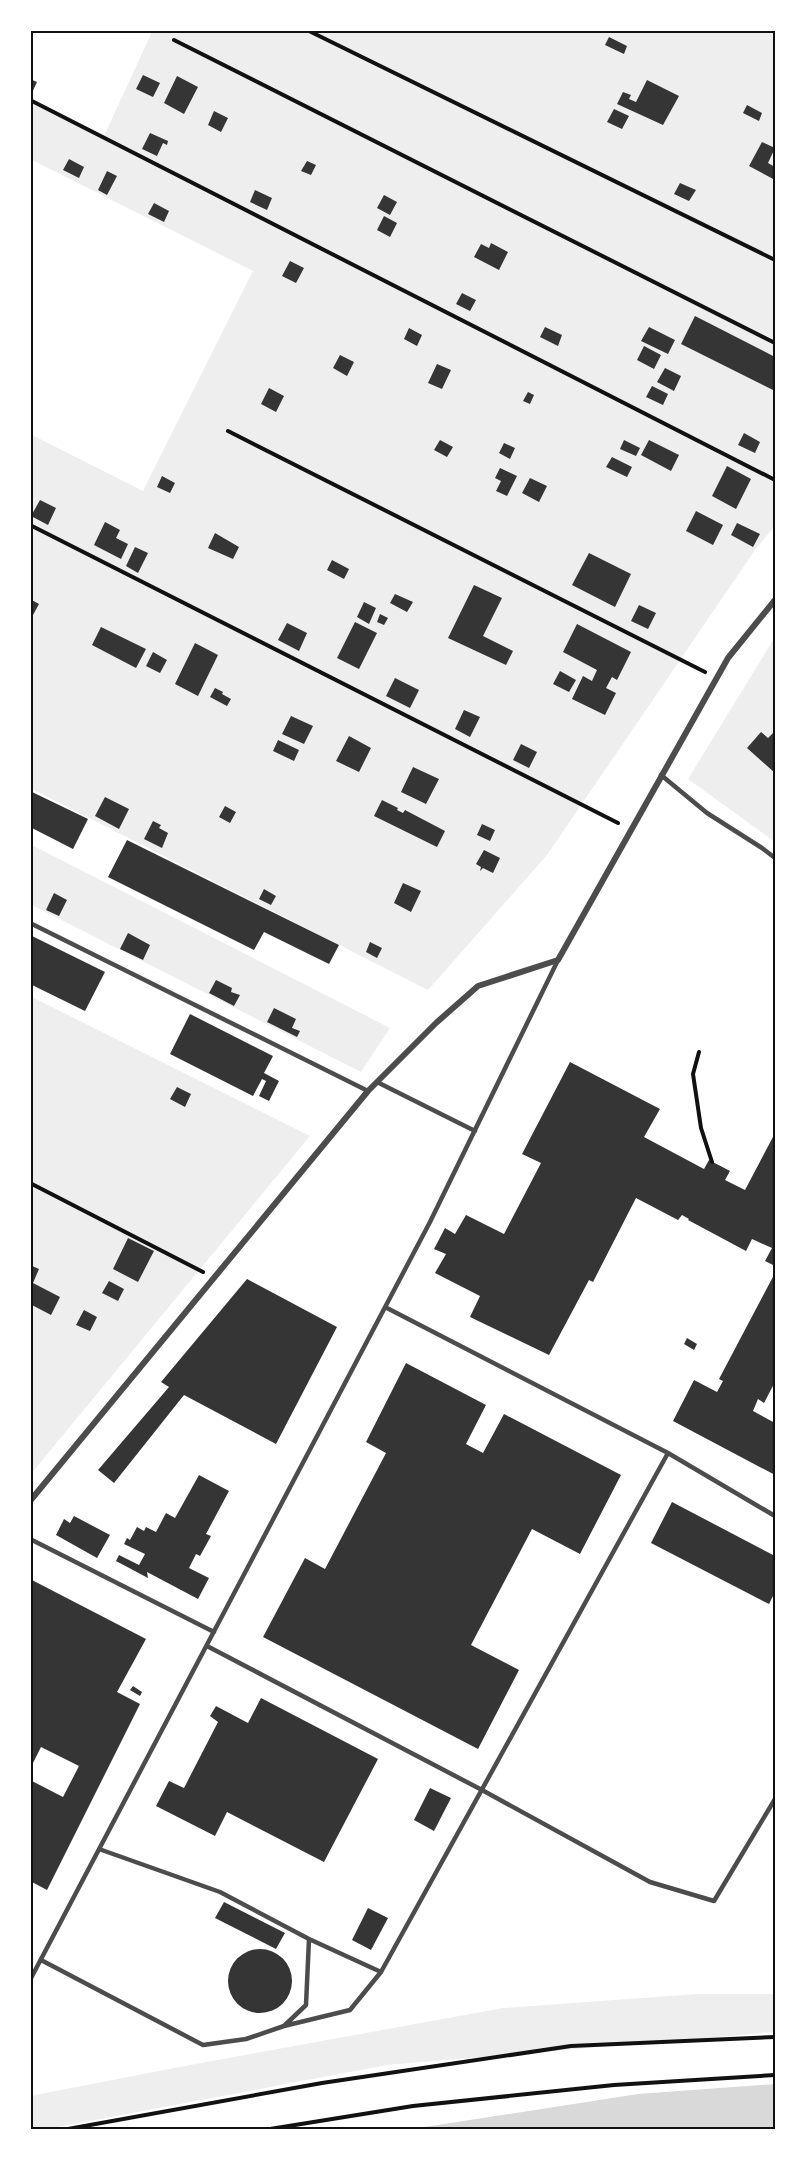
<svg xmlns="http://www.w3.org/2000/svg" width="805" height="2159" font-family="'Source Sans 3',sans-serif">
  <style>
    .green { fill: #eee }
    .water { fill: #d9d9d9 }
    .building { fill: #353535 }
    .lines { fill: none; stroke-linecap: round; stroke-linejoin: round }
    .path { stroke: #111; stroke-width: 4 }
    .service { stroke: #4c4c4c; stroke-width: 4.5 }
    .minor { stroke: #4c4c4c; stroke-width: 6 }
    .neatline { fill: none; stroke: #111; stroke-width: 2 }
  </style>
  <rect width="100%" height="100%" fill="#fff"/>
  <path class="green" d="M 145,30 L 775,30 L 775,526 L 755,550 L 547,855 L 428,990 L 30,788 L 30,434 L 143,491 L 253,271 L 30,159 L 30,98 L 104,136 L 151,34 Z
    M 775,637 L 775,842 L 688,779 Z
    M 30,844 L 390,1028 L 361,1072 L 30,904 Z
    M 30,996 L 310,1136 L 30,1475 Z
    M 697,1994 L 775,1994 L 775,2032 L 387,2065 L 47,2129 L 30,2129 L 30,2096 L 190,2065 L 503,2008 Z"/>
  <path class="water" d="M 775,2084 L 775,2129 L 412,2129 L 638,2094 Z"/>
  <path class="building" d="M 609,37 L 627,46 L 624,54 L 605,45 Z
    M 143,75 L 160,83 L 153,97 L 136,89 Z
    M 177,76 L 198,87 L 184,114 L 164,103 Z
    M 30,79 L 37,82 L 30,97 Z
    M 647,80 L 679,96 L 663,125 L 617,104 L 623,92 L 631,95 L 629,99 L 636,102 Z
    M 747,105 L 762,113 L 759,121 L 743,113 Z
    M 614,109 L 629,116 L 622,129 L 607,122 Z
    M 214,111 L 228,118 L 221,132 L 208,125 Z
    M 150,133 L 168,141 L 167,145 L 163,143 L 157,156 L 142,149 Z
    M 762,142 L 775,148 L 768,163 L 775,167 L 775,180 L 749,166 Z
    M 69,159 L 84,167 L 79,178 L 63,170 Z
    M 307,161 L 316,165 L 311,175 L 301,171 Z
    M 107,171 L 117,176 L 107,195 L 98,190 Z
    M 680,183 L 696,190 L 689,201 L 674,194 Z
    M 255,190 L 272,198 L 267,210 L 250,202 Z
    M 384,195 L 397,202 L 390,215 L 377,208 Z
    M 154,203 L 169,211 L 164,222 L 148,214 Z
    M 384,216 L 397,223 L 390,237 L 377,230 Z
    M 491,243 L 508,252 L 499,270 L 474,257 L 481,244 L 489,248 Z
    M 290,261 L 304,268 L 296,283 L 282,276 Z
    M 462,293 L 476,300 L 470,311 L 456,304 Z
    M 695,316 L 775,357 L 775,391 L 681,344 Z
    M 545,327 L 562,335 L 558,346 L 540,337 Z
    M 649,327 L 675,340 L 668,354 L 641,341 Z
    M 409,328 L 422,335 L 417,346 L 404,339 Z
    M 644,346 L 661,355 L 654,369 L 637,360 Z
    M 340,355 L 354,362 L 347,376 L 333,368 Z
    M 437,364 L 451,370 L 442,389 L 428,383 Z
    M 665,368 L 681,376 L 674,391 L 657,382 Z
    M 652,386 L 668,394 L 663,405 L 646,397 Z
    M 269,388 L 284,396 L 276,412 L 261,404 Z
    M 528,392 L 534,395 L 530,404 L 523,401 Z
    M 744,433 L 760,442 L 755,453 L 738,445 Z
    M 440,440 L 453,447 L 447,457 L 434,450 Z
    M 624,440 L 640,448 L 636,456 L 620,449 Z
    M 649,440 L 679,455 L 671,471 L 641,455 Z
    M 504,443 L 515,448 L 510,459 L 499,453 Z
    M 612,457 L 632,467 L 627,477 L 606,467 Z
    M 727,466 L 751,479 L 736,509 L 712,496 Z
    M 500,468 L 517,476 L 507,496 L 496,491 L 501,481 L 495,478 Z
    M 162,476 L 175,483 L 170,493 L 157,487 Z
    M 530,478 L 547,486 L 539,502 L 522,493 Z
    M 40,500 L 56,508 L 48,525 L 31,516 Z
    M 696,511 L 723,525 L 713,545 L 686,531 Z
    M 105,522 L 120,530 L 116,538 L 128,544 L 121,559 L 94,545 Z
    M 737,523 L 760,534 L 753,547 L 731,535 Z
    M 215,533 L 239,547 L 233,559 L 208,548 Z
    M 135,547 L 148,553 L 138,573 L 126,566 Z
    M 589,553 L 631,574 L 615,607 L 572,585 Z
    M 332,560 L 349,569 L 344,579 L 327,570 Z
    M 474,585 L 502,598 L 483,636 L 513,651 L 506,665 L 448,638 Z
    M 395,594 L 413,602 L 407,612 L 390,603 Z
    M 30,599 L 39,604 L 33,615 L 30,613 Z
    M 364,602 L 376,608 L 369,624 L 357,617 Z
    M 639,605 L 656,613 L 648,629 L 631,621 Z
    M 380,614 L 388,618 L 384,625 L 377,622 Z
    M 355,622 L 377,633 L 359,669 L 337,658 Z
    M 287,623 L 307,633 L 299,651 L 278,640 Z
    M 577,624 L 631,652 L 617,680 L 612,677 L 606,688 L 616,693 L 605,715 L 572,699 L 583,676 L 592,681 L 597,670 L 563,652 Z
    M 101,627 L 146,649 L 136,668 L 92,645 Z
    M 195,643 L 218,655 L 198,696 L 175,684 Z
    M 153,652 L 167,660 L 160,673 L 146,666 Z
    M 560,671 L 576,680 L 569,692 L 553,684 Z
    M 395,678 L 419,690 L 410,708 L 386,696 Z
    M 215,688 L 223,692 L 222,694 L 231,699 L 227,706 L 210,697 Z
    M 464,710 L 480,717 L 470,737 L 455,729 Z
    M 291,716 L 313,726 L 304,744 L 282,734 Z
    M 761,732 L 768,738 L 773,733 L 775,734 L 775,773 L 747,748 Z
    M 349,736 L 371,748 L 359,772 L 336,761 Z
    M 278,740 L 299,750 L 294,761 L 273,751 Z
    M 521,744 L 537,752 L 529,768 L 513,760 Z
    M 413,767 L 439,779 L 426,804 L 401,792 Z
    M 30,791 L 88,819 L 73,849 L 30,827 Z
    M 105,797 L 129,809 L 119,829 L 95,816 Z
    M 382,800 L 398,808 L 397,810 L 403,813 L 405,810 L 445,831 L 437,847 L 374,816 Z
    M 225,806 L 236,812 L 230,823 L 219,817 Z
    M 153,821 L 161,825 L 159,828 L 168,833 L 162,848 L 144,839 Z
    M 482,824 L 495,830 L 490,841 L 477,835 Z
    M 127,840 L 339,945 L 329,964 L 264,932 L 254,950 L 108,877 Z
    M 484,850 L 500,858 L 493,873 L 483,868 L 480,871 L 481,867 L 476,864 Z
    M 403,883 L 421,891 L 411,912 L 394,903 Z
    M 264,889 L 276,896 L 271,905 L 259,899 Z
    M 54,893 L 67,900 L 59,916 L 46,910 Z
    M 128,933 L 150,945 L 143,960 L 120,949 Z
    M 30,935 L 105,972 L 85,1011 L 30,984 Z
    M 370,942 L 382,948 L 377,958 L 366,952 Z
    M 216,980 L 232,988 L 231,992 L 240,995 L 234,1006 L 209,993 Z
    M 274,1008 L 296,1019 L 292,1028 L 300,1031 L 297,1037 L 267,1022 Z
    M 190,1014 L 273,1056 L 264,1073 L 279,1081 L 269,1101 L 259,1096 L 266,1081 L 262,1079 L 253,1096 L 170,1054 Z
    M 570,1062 L 660,1109 L 644,1137 L 704,1169 L 709,1160 L 730,1171 L 725,1180 L 745,1190 L 775,1133 L 775,1266 L 765,1261 L 772,1248 L 752,1239 L 746,1251 L 688,1220 L 689,1219 L 682,1215 L 678,1220 L 636,1198 L 593,1282 L 589,1280 L 549,1355 L 470,1317 L 480,1296 L 435,1273 L 446,1254 L 434,1249 L 445,1228 L 455,1234 L 466,1215 L 504,1234 L 541,1163 L 522,1154 Z
    M 177,1087 L 191,1094 L 185,1107 L 170,1099 Z
    M 128,1238 L 154,1251 L 138,1282 L 113,1269 Z
    M 30,1265 L 39,1269 L 33,1283 L 60,1297 L 51,1315 L 30,1304 Z
    M 775,1273 L 775,1382 L 764,1403 L 758,1399 L 753,1411 L 775,1423 L 775,1475 L 673,1421 L 694,1380 L 717,1392 L 723,1381 L 719,1379 Z
    M 247,1279 L 337,1327 L 276,1444 L 184,1395 L 114,1483 L 98,1470 L 169,1387 L 161,1382 Z
    M 109,1281 L 124,1289 L 118,1301 L 102,1293 Z
    M 84,1310 L 97,1317 L 90,1331 L 76,1325 Z
    M 687,1338 L 697,1344 L 694,1350 L 684,1344 Z
    M 406,1363 L 486,1405 L 466,1444 L 483,1453 L 504,1414 L 621,1475 L 580,1554 L 532,1529 L 471,1645 L 519,1670 L 478,1749 L 263,1637 L 305,1558 L 325,1569 L 386,1453 L 366,1442 Z
    M 199,1475 L 229,1491 L 206,1534 L 211,1536 L 200,1556 L 196,1554 L 189,1568 L 209,1578 L 198,1599 L 147,1572 L 148,1578 L 116,1561 L 119,1555 L 139,1565 L 145,1554 L 124,1544 L 127,1538 L 130,1540 L 137,1527 L 144,1531 L 146,1527 L 156,1532 L 166,1513 L 175,1518 Z
    M 672,1502 L 775,1556 L 775,1592 L 769,1604 L 651,1543 Z
    M 74,1516 L 110,1535 L 97,1558 L 56,1535 L 64,1519 L 70,1523 Z
    M 30,1579 L 146,1639 L 117,1692 L 140,1704 L 47,1890 L 30,1881 L 30,1780 L 63,1797 L 79,1766 L 41,1747 L 30,1769 Z
    M 133,1686 L 142,1692 L 140,1696 L 130,1690 Z
    M 261,1698 L 378,1759 L 324,1862 L 227,1812 L 215,1836 L 156,1806 L 169,1781 L 184,1788 L 218,1722 L 210,1716 L 216,1706 L 248,1723 Z
    M 430,1788 L 451,1798 L 434,1831 L 414,1820 Z
    M 224,1902 L 285,1933 L 276,1949 L 215,1918 Z
    M 368,1908 L 388,1918 L 371,1950 L 352,1940 Z
    M228 1981a32 32 0 1 1 64 0a32 32 0 1 1-64 0Z"/>
  <g class="lines">
    <path class="path" d="M 307,30 L 775,260
      M 174,40 L 775,343
      M 30,100 L 775,480
      M 228,431 L 705,672
      M 30,525 L 618,823
      M 699,1052 L 693,1074 L 701,1128 L 712,1162
      M 30,1183 L 203,1272
      M 68,2129 L 322,2083 L 571,2046 L 775,2037
      M 270,2129 L 413,2106 L 614,2085 L 775,2075"/>
    <path class="service" d="M 661,775 L 707,813 L 762,848 L 775,858
      M 30,923 L 368,1091
      M 377,1082 L 475,1131
      M 668,1453 L 775,1516
      M 30,1539 L 214,1632
      M 207,1646 L 482,1790 L 650,1882 L 714,1901 L 775,1799
      M 99,1849 L 220,1892 L 309,1939 L 381,1972 L 668,1453 L 385,1307
      M 41,1960 L 203,2045 L 246,2039 L 284,2026 L 306,2005 L 309,1939
      M 30,1980 L 430,1222 L 558,960
      M 284,2026 L 350,2010 L 381,1972"/>
    <path class="minor" d="M 30,1501 L 368,1091 L 436,1023 L 478,986 L 558,960 L 728,658 L 775,600"/>
  </g>
  <rect width="805" height="2159" fill="none" stroke="#ffffff" stroke-width="63"/>
  <rect x="32" y="32" width="742" height="2096" class="neatline"/>
</svg>
